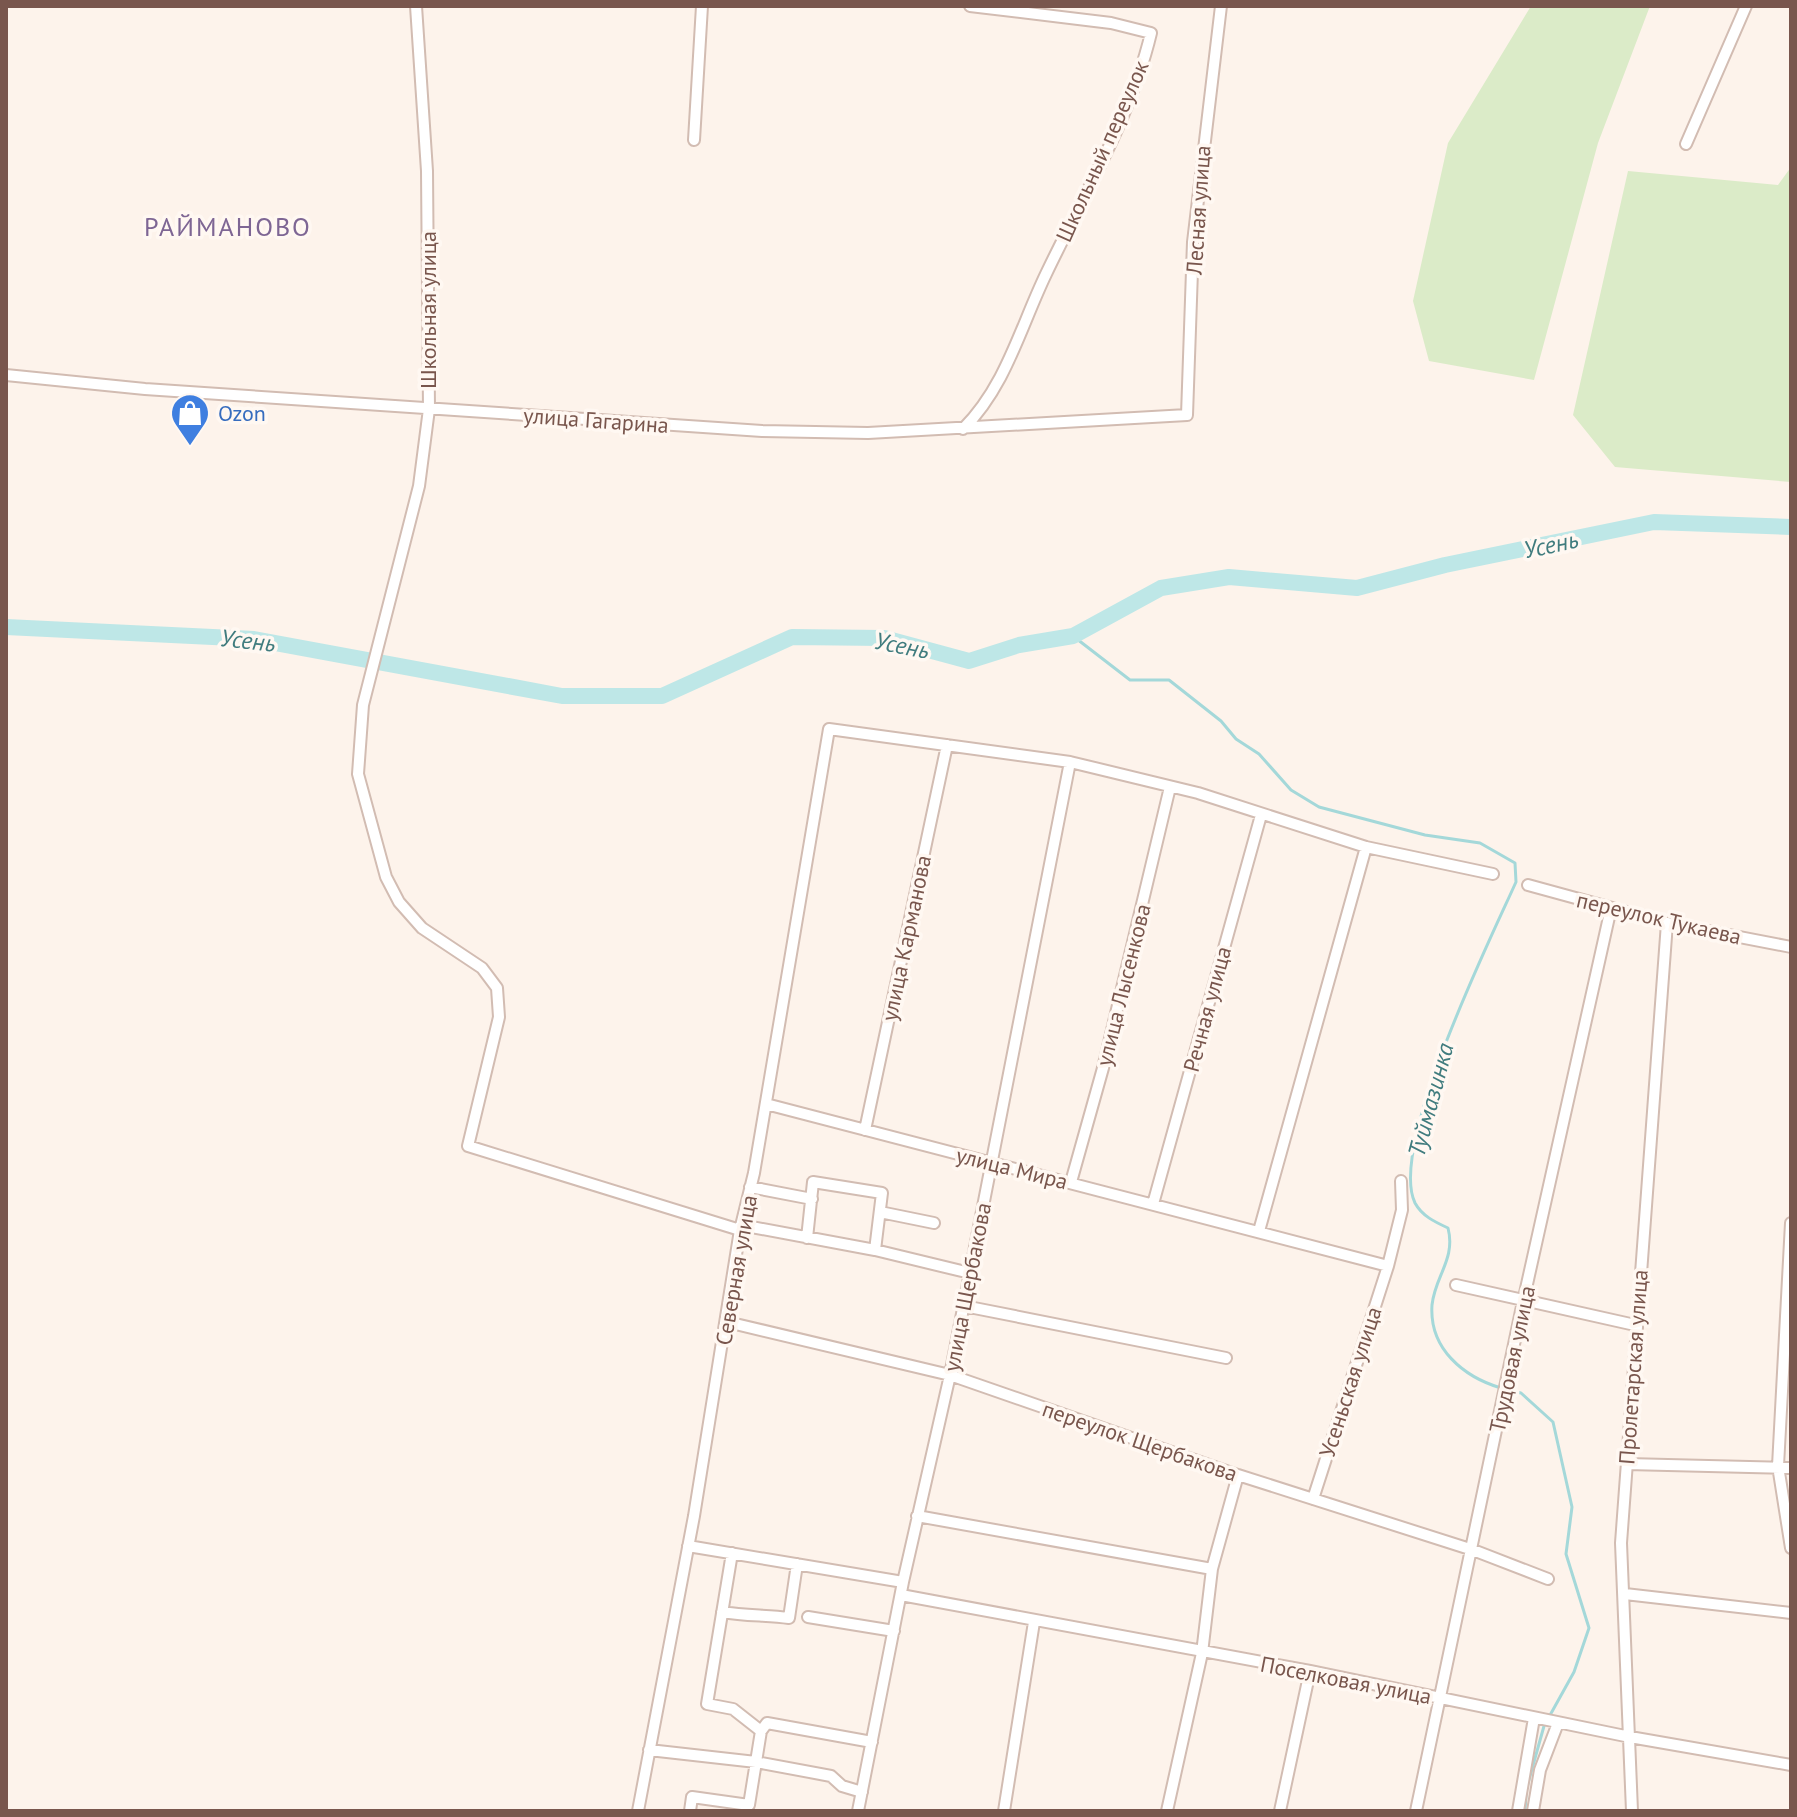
<svg xmlns="http://www.w3.org/2000/svg" width="1797" height="1817" font-family="'PT Sans',sans-serif">
  <style>
    .green { fill: #dbebc8 }
    .lines { fill: none; stroke-linecap: round; stroke-linejoin: round }
    .stream { stroke: #a4d8d9; stroke-width: 3 }
    .river { stroke: #bee7e7; stroke-width: 16 }
    .minor-casing { stroke: #d2bcb2; stroke-width: 14 }
    .minor { stroke: #fff; stroke-width: 10 }
    .labels { text-anchor: middle; stroke-width: 7; stroke-linejoin: round; paint-order: stroke }
    .street-label { font-size: 22px; fill: #79564d; stroke: #fff8f2 }
    .shop-label { font-size: 22px; fill: #366cbe; stroke: #fff8f2; text-anchor: start }
    .water-label { font-size: 24px; font-style: italic; fill: #407c7e; stroke: #fff8f2 }
    .quarter-label { font-size: 26px; letter-spacing: 2px; fill: #7e6694; stroke: #fff8f2 }
  </style>
  <rect width="100%" height="100%" fill="#fdf3eb"/>
  <path class="green" d="M 1531,6 L 1650,6 L 1598,143 L 1534,380 L 1429,361 L 1413,301 L 1448,143 Z
    M 1791,167 L 1791,482 L 1615,467 L 1573,415 L 1628,171 L 1778,185 Z"/>
  <g class="lines">
    <path class="stream" d="M 1073,636 L 1130,680 L 1169,680 L 1221,721 L 1236,739 L 1259,754 L 1291,790 L 1319,807 L 1425,835 L 1480,843 L 1515,863 L 1516,882 C 1490,940 1388,1147 1415,1203 C 1422,1216 1435,1222 1448,1228 C 1456,1259 1435,1276 1432,1305 C 1429,1349 1464,1377 1501,1388
      M 1508,1390 L 1521,1393 L 1553,1422 L 1572,1507 L 1566,1554 L 1589,1628 L 1574,1672 L 1544,1726 L 1527,1787
      M 1525,1811 L 1526,1795"/>
    <path class="river" d="M 6,627 L 254,639 L 562,696 L 662,696 L 792,637 L 884,638 L 969,661 L 1019,645 L 1073,636 L 1161,588 L 1229,577 L 1357,588 L 1445,565 L 1654,522 L 1791,527"/>
    <defs>
      <path id="minor" d="M 416,6 L 427,171 L 429,409 L 419,486 L 363,705 L 358,774 L 386,877 L 399,902 L 422,928 L 482,968 L 497,988 L 499,1017 L 468,1146 L 740,1230
        M 694,140 L 702,6
        M 1686,144 L 1746,6
        M 6,375 L 145,389 L 762,431 L 868,433 L 1187,415 L 1193,242 L 1221,6
        M 963,429 C 1006,386 1020,328 1046,274 C 1083,196 1131,117 1151,33 L 1111,23 L 970,6
        M 1528,885 L 1667,923 L 1791,947
        M 766,1104 L 1388,1266
        M 865,1130 L 947,745
        M 1071,1182 L 1103,1068 L 1170,787
        M 750,1187 L 812,1199
        M 1153,1204 L 1261,815
        M 880,1212 L 934,1223
        M 1791,1223 L 1778,1466 L 1791,1548
        M 741,1225 L 875,1250 L 970,1273
        M 1259,1231 L 1366,847
        M 807,1238 L 813,1182 L 882,1193 L 875,1250
        M 1456,1285 L 1635,1325
        M 964,1306 L 1226,1358
        M 727,1322 L 950,1375 L 1238,1475 L 1473,1550 L 1548,1579
        M 1627,1464 L 1791,1468
        M 1313,1499 L 1388,1266 L 1402,1210 L 1401,1181
        M 917,1516 L 1212,1569
        M 688,1546 L 903,1582
        M 1625,1594 L 1791,1613
        M 901,1595 L 1310,1671 L 1630,1737 L 1791,1765
        M 722,1612 C 746,1616 766,1615 789,1618 L 797,1564
        M 808,1617 L 894,1631
        M 761,1731 L 767,1723 L 872,1742
        M 649,1750 L 756,1762 L 831,1776 L 842,1786 L 862,1792
        M 638,1811 L 694,1516 L 740,1230 L 754,1173 L 829,729 L 1070,762 L 1198,793 L 1366,847 L 1493,874
        M 690,1811 L 692,1797 L 749,1805 L 761,1731 L 733,1709 L 707,1704 L 732,1553
        M 858,1811 L 903,1582 L 950,1375 L 1070,762
        M 1004,1811 L 1034,1622
        M 1167,1811 L 1202,1653 L 1212,1569 L 1238,1475
        M 1280,1811 L 1310,1671
        M 1416,1811 L 1521,1311 L 1611,908
        M 1518,1811 L 1534,1718
        M 1533,1811 L 1540,1770 L 1558,1723
        M 1632,1811 L 1621,1543 L 1667,923"/>
    </defs>
    <use href="#minor" class="minor-casing"/>
    <use href="#minor" class="minor"/>
  </g>
  <defs>
    <symbol id="shop-pin" viewBox="-11 -11 22 30"><path d="M0 17L-7.5 6A9.5 9.5 0 1 1 7.5 6Z" fill="#3f7fe0" stroke="#fff8f2"/><path d="M-5-2.5h2.3a2.7 3.5 0 0 1 5.4 0H5L5.5 6h-11ZM-1.5-2.5h3a1.5 2.3 0 0 0-3 0Z" fill="#fff"/></symbol>
  </defs>
  <g fill-rule="evenodd">
    <use href="#shop-pin" x="168" y="391" width="44" height="60"/>
  </g>
  <g class="labels">
    <g class="street-label">
      <text transform="translate(1102 151) rotate(-66)" y="8">Школьный переулок</text>
      <text transform="translate(1198 210) rotate(-86)" y="8">Лесная улица</text>
      <text transform="translate(428 310) rotate(-90)" y="8">Школьная улица</text>
      <text transform="translate(596 420) rotate(4)" y="8">улица Гагарина</text>
      <text transform="translate(1659 918) rotate(13)" y="8">переулок Тукаева</text>
      <text transform="translate(906 938) rotate(-78)" y="8">улица Карманова</text>
      <text transform="translate(1123 985) rotate(-76)" y="8">улица Лысенкова</text>
      <text transform="translate(1207 1009) rotate(-75)" y="8">Речная улица</text>
      <text transform="translate(1012 1168) rotate(14)" y="8">улица Мира</text>
      <text transform="translate(736 1270) rotate(-80)" y="8">Северная улица</text>
      <text transform="translate(967 1287) rotate(-79)" y="8">улица Щербакова</text>
      <text transform="translate(1512 1359) rotate(-78)" y="8">Трудовая улица</text>
      <text transform="translate(1633 1367) rotate(-86)" y="8">Пролетарская улица</text>
      <text transform="translate(1350 1382) rotate(-72)" y="8">Усеньская улица</text>
      <text transform="translate(1140 1441) rotate(19)" y="8">переулок Щербакова</text>
      <text transform="translate(1346 1680) rotate(11)" y="8">Поселковая улица</text>
    </g>
    <g class="shop-label">
      <text x="218" y="421">Ozon</text>
    </g>
    <g class="water-label">
      <text transform="translate(1551 545) rotate(-12)" y="8">Усень</text>
      <text transform="translate(248 641) rotate(6)" y="8">Усень</text>
      <text transform="translate(902 646) rotate(11)" y="8">Усень</text>
      <text transform="translate(1431 1100) rotate(-75)" y="8">Туймазинка</text>
    </g>
    <g class="quarter-label">
      <text x="228" y="236">РАЙМАНОВО</text>
    </g>
  </g>
  <rect width="1797" height="1817" fill="none" stroke="#79564d" stroke-width="16"/>
</svg>
